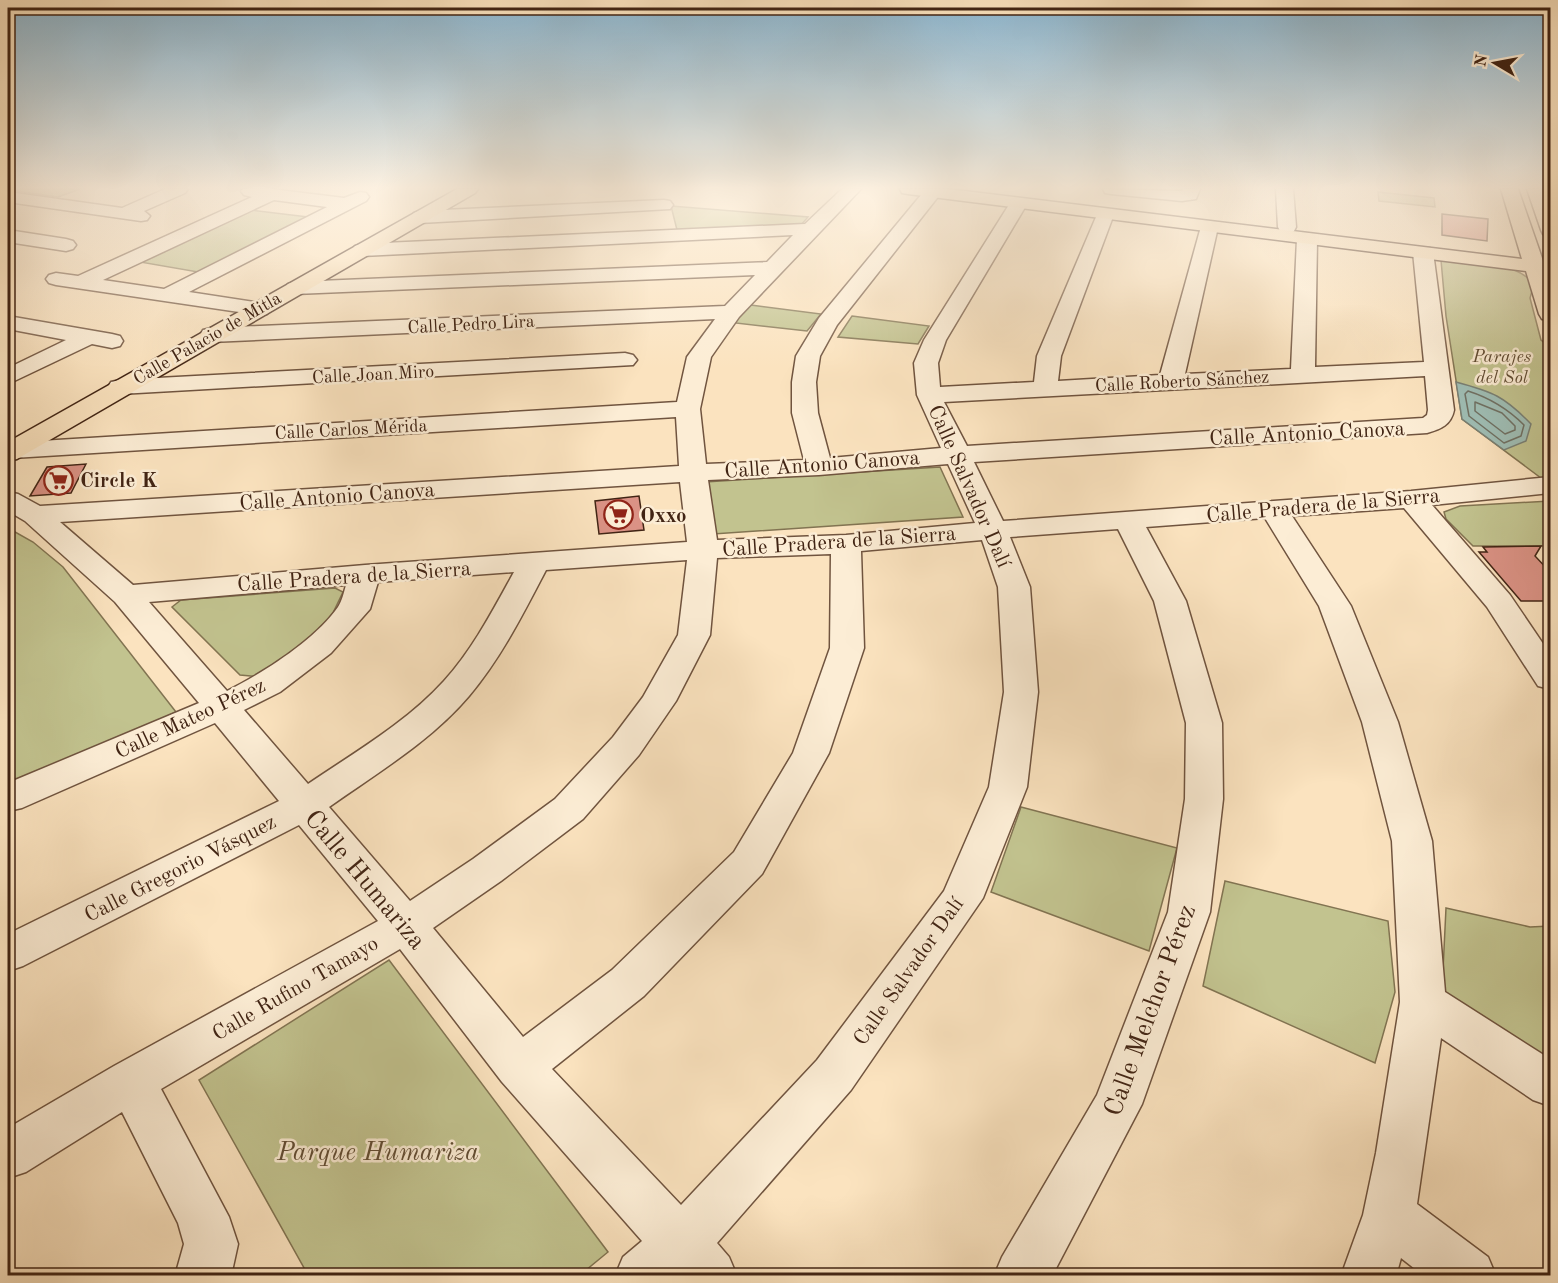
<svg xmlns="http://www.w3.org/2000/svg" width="1558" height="1283" font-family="'Old Standard TT',serif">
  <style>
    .green { fill: #c2c38f; stroke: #827452; stroke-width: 1.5 }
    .water { fill: #9fbeb5; stroke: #798075; stroke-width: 1.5 }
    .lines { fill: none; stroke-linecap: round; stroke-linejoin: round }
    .shore { stroke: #707164; stroke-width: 1.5 }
    .building { fill: #db9285; stroke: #412414; stroke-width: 1.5 }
    .minor-casing { stroke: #70543f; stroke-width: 3 }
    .major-casing { stroke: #412414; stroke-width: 3 }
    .minor { fill: #fcedd5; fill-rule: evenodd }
    .major { fill: #fbe3bf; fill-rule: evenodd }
    .labels { text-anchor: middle; stroke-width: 5; stroke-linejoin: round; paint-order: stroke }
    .far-street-label { font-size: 18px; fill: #412414; stroke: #fcedd5 }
    .far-park-label { font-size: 18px; font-style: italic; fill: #614c33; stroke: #fcedd5 }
    .street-label { font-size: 21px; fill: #412414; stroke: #fcedd5 }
    .poi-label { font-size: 21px; font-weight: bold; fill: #412414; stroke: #fcedd5; text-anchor: start }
    .near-street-label { font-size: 26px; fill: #412414; stroke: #fcedd5 }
    .near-park-label { font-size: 26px; font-style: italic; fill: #614c33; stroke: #fcedd5 }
  </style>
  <rect width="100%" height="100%" fill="#fbe3bf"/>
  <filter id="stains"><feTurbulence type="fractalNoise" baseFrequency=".00333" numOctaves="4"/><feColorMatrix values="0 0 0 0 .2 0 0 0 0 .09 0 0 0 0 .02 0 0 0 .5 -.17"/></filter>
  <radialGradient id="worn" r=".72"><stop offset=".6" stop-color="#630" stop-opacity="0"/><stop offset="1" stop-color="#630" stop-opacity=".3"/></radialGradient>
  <path class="green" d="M 23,189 L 80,189 L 58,197 L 16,191 Z
    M 1378,192 L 1434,198 L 1435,207 L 1379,201 Z
    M 671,206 L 808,217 L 800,226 L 677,230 Z
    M 250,210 L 308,217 L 198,272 L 140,262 Z
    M 1441,260 C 1469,263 1515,260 1534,284 L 1530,298 L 1541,340 L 1550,347 L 1550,481 L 1545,481 L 1462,419 L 1446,316 Z
    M 743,304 L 821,314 L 807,331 L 727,322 Z
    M 852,316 L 929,326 L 918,344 L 838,337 Z
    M 940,467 L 963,517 L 713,534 L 705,482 Z
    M 1550,501 L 1550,546 L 1473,546 L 1446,519 L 1444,512 L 1460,506 Z
    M 8,528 L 33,542 L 63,567 L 176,712 L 8,792 Z
    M 335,588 L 343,592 L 331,617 L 304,643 L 261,677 L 240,675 L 172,607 L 181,600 Z
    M 1021,807 L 1177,848 L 1149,951 L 991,892 Z
    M 1225,881 L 1388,921 L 1395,992 L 1375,1063 L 1203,986 Z
    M 1446,908 L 1530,927 L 1550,926 L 1550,1059 L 1548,1063 L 1442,991 Z
    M 389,960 L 608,1252 L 580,1275 L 308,1275 L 199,1080 Z"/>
  <path class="water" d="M 1456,382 C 1493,392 1504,396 1531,424 L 1526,441 L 1504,450 L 1462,419 Z"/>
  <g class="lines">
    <path class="shore" d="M 1468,391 C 1490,398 1508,409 1524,425 L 1521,436 L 1504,443 L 1469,416 L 1465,394 Z
      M 1475,402 L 1502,413 L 1515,426 L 1515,430 L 1505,434 L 1475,411 Z"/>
  </g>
  <path class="building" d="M 1442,214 L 1488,219 L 1487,241 L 1442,235 Z
    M 86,464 L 71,493 L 30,496 L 47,467 Z
    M 639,496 L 644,530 L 599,534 L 595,501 Z
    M 1541,546 L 1535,556 L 1551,573 L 1551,601 L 1521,601 L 1479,552 L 1487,552 L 1483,547 Z"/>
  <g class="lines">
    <defs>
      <path id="minor" d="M 165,189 L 188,189 L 185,193 L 144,211 L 150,216 L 147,220 L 141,221 L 8,202 L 8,192 L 122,208 Z
        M 243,189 L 271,189 L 344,198 L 360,192 L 366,193 L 369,197 L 366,201 L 189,292 L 267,304 L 270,309 L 267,314 L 259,315 L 56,285 L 49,283 L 46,279 L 49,275 L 56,273 L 78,276 L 252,197 L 244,195 L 241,191 ZM 274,200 L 327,207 L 164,289 L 103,280 Z
        M 842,189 L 861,189 L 739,317 L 711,357 L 700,409 L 706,464 L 804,460 L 792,413 L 792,382 L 796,356 L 819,318 L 926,189 L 935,189 L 941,193 L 837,325 L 820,356 L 816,382 L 818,413 L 830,458 L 941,448 L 917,395 L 914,363 L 924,340 L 1012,200 L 1024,200 L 1027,204 L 946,340 L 938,363 L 940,387 L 1034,382 L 1037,356 L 1099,210 L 1111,210 L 1114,214 L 1061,356 L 1058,381 L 1160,375 L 1202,223 L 1216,223 L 1218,227 L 1185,374 L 1291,369 L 1297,239 L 1300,235 L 1314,235 L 1317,239 L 1315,367 L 1424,362 L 1413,252 L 1416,248 L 1430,248 L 1433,252 L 1454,410 C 1451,425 1441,429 1427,433 L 974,462 L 1003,521 L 1411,491 L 1550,477 L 1550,493 L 1432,505 L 1510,595 L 1550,654 L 1550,689 L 1538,686 L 1487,607 L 1404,508 L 1292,516 L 1351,606 L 1398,722 L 1432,841 L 1445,992 L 1550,1059 L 1550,1106 L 1533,1100 L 1441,1038 L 1417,1204 L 1488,1257 L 1496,1276 L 1424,1276 L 1401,1258 L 1396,1276 L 1341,1276 L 1363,1215 L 1376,1153 L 1400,1002 L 1392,841 L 1362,722 L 1319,606 L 1265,518 L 1146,527 L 1186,601 L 1222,723 L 1223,799 L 1210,912 L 1142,1104 L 1052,1276 L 994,1276 L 1002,1257 L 1097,1095 L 1168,912 L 1185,799 L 1186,723 L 1154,601 L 1118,529 L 1010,537 L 1030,587 L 1038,692 L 1027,787 L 983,898 L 851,1090 L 717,1243 L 729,1257 L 737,1276 L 615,1276 L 623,1257 L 642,1241 L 502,1082 L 400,949 L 161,1089 L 229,1217 L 238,1244 L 231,1276 L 175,1276 L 184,1244 L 178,1223 L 122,1112 L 26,1172 L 8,1178 L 8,1128 L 114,1066 L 378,921 L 299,825 L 23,966 L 8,971 L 8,934 L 279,801 L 215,723 L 22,808 L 8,811 L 8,783 L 199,703 L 115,602 L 25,521 L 8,511 L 8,492 L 18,494 L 40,506 L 679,466 L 676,417 L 13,458 L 8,457 L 8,443 L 677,402 L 687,357 L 715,319 L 211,342 L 203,340 L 200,335 L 203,330 L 211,328 L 725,306 L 755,275 L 295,294 L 288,292 L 285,288 L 288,284 L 295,282 L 767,262 L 793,235 L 362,256 L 355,254 L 352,250 L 355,246 L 362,244 L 805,224 ZM 1425,376 L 1428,410 L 1427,415 L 1423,418 L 967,446 L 944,402 ZM 948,464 L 975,523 L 846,535 L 717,540 L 708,480 L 819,475 ZM 680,482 L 687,542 L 365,565 L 133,585 L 60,522 ZM 982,540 L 998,587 L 1004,692 L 989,787 L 944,891 L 817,1060 L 681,1205 L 552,1069 L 644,996 L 762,874 L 829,753 L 864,648 L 861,551 ZM 831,554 L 830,648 L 793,753 L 734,852 L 612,970 L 523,1037 L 433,928 L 501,881 L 583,819 L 639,755 L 676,701 L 710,635 L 717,558 ZM 687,560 L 678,635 L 643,697 L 613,737 L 555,799 L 473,859 L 410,901 L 329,807 C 377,773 431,741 469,696 C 501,658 523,614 546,570 ZM 514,572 C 493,610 473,649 444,681 C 406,723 355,752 308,784 L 244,710 L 280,692 L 331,653 L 370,609 L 378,582 ZM 346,585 C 344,592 342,601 338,607 C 315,640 263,673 227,691 L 149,602 Z
        M 1103,189 L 1182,191 L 1183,189 L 1200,189 L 1196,199 L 1182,201 L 1111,194 L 1105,193 Z
        M 1276,189 L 1293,189 L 1296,227 L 1294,231 L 1280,231 L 1278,227 Z
        M 664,200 L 670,201 L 673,205 L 670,209 L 420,223 L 414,221 L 411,217 L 414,213 L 420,211 Z
        M 8,230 L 66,239 L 73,241 L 76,245 L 73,249 L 66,251 L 8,242 Z
        M 8,316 L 112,334 L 120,336 L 123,341 L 120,346 L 112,348 L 92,344 L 8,384 L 8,368 L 66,340 L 8,329 Z
        M 625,353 L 633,355 L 637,360 L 633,365 L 120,394 L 111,392 L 108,387 L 111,382 L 120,380 Z"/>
      <path id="major" d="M 457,189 L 478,189 L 475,193 L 17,459 L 8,461 L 8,442 Z
        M 900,189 L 948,189 L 1522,259 L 1501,189 L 1518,189 L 1543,261 L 1550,262 L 1550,274 L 1547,274 L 1550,283 L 1550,320 L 1542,319 L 1539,314 L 1526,271 L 908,194 L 902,193 Z
        M 1527,189 L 1544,189 L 1550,207 L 1550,236 L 1543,234 L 1541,230 Z"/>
    </defs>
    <use href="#minor" class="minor-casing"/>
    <use href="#major" class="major-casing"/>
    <use href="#minor" class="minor"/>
    <use href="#major" class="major"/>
  </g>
  <linearGradient id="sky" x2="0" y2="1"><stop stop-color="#8bb8d4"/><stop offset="0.51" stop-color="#fdf2e2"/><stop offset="1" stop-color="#fdf2e2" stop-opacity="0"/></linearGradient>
  <rect width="1558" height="368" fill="url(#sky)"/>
  <defs>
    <symbol id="supermarket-ring" viewBox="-11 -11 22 22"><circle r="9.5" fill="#fcedd5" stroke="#8f2418" stroke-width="1.5"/><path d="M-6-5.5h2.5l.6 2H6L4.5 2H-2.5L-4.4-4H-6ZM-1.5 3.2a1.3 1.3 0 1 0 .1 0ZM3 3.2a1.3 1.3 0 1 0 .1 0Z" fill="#8f2418"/></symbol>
  </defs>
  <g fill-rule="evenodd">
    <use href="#supermarket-ring" x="42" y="464" width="33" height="33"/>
    <use href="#supermarket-ring" x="602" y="498" width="33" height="33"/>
  </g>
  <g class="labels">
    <g class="far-street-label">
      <text transform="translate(471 324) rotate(-3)" y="6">Calle Pedro Lira</text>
      <text transform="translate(207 338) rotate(-30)" y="6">Calle Palacio de Mitla</text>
      <text transform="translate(373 374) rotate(-3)" y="6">Calle Joan Miro</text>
      <text transform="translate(1182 381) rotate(-3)" y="6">Calle Roberto Sánchez</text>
      <text transform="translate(351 429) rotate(-3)" y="6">Calle Carlos Mérida</text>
    </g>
    <g class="far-park-label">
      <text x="1502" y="362">Parajes<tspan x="1502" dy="21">del Sol</tspan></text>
    </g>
    <g class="street-label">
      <text transform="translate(1307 433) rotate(-3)" y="7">Calle Antonio Canova</text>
      <text transform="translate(822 464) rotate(-4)" y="7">Calle Antonio Canova</text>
      <text transform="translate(970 486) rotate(66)" y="7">Calle Salvador Dalí</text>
      <text transform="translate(337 496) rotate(-4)" y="7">Calle Antonio Canova</text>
      <text transform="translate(1323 505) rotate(-5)" y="7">Calle Pradera de la Sierra</text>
      <text transform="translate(839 541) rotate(-4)" y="7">Calle Pradera de la Sierra</text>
      <text transform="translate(354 576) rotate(-4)" y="7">Calle Pradera de la Sierra</text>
      <text transform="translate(190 718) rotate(-25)" y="7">Calle Mateo Pérez</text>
      <text transform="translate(180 868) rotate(-27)" y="7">Calle Gregorio Vásquez</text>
      <text transform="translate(908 971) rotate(-55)" y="7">Calle Salvador Dalí</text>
      <text transform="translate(295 988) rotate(-30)" y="7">Calle Rufino Tamayo</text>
    </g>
    <g class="poi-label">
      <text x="80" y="487">Circle K</text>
      <text x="640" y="522">Oxxo</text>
    </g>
    <g class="near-street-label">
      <text transform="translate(366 879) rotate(50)" y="9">Calle Humariza</text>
      <text transform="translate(1149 1010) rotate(-70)" y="9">Calle Melchor Pérez</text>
    </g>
    <g class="near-park-label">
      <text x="378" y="1160">Parque Humariza</text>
    </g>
  </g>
  <rect width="1558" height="1283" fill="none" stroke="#fbe3bf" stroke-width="30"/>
  <rect x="9" y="9" width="1540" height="1265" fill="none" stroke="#412414" stroke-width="3"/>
  <rect x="15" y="15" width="1528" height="1253" fill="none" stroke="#412414" stroke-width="1.5"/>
  <g transform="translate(1495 63) rotate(280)" stroke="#fcedd5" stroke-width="4.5" paint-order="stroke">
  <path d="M0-4.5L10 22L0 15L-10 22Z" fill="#412414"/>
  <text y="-9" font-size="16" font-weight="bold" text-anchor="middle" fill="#412414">N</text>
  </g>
  <rect width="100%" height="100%" filter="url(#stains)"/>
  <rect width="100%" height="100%" fill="url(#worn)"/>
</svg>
